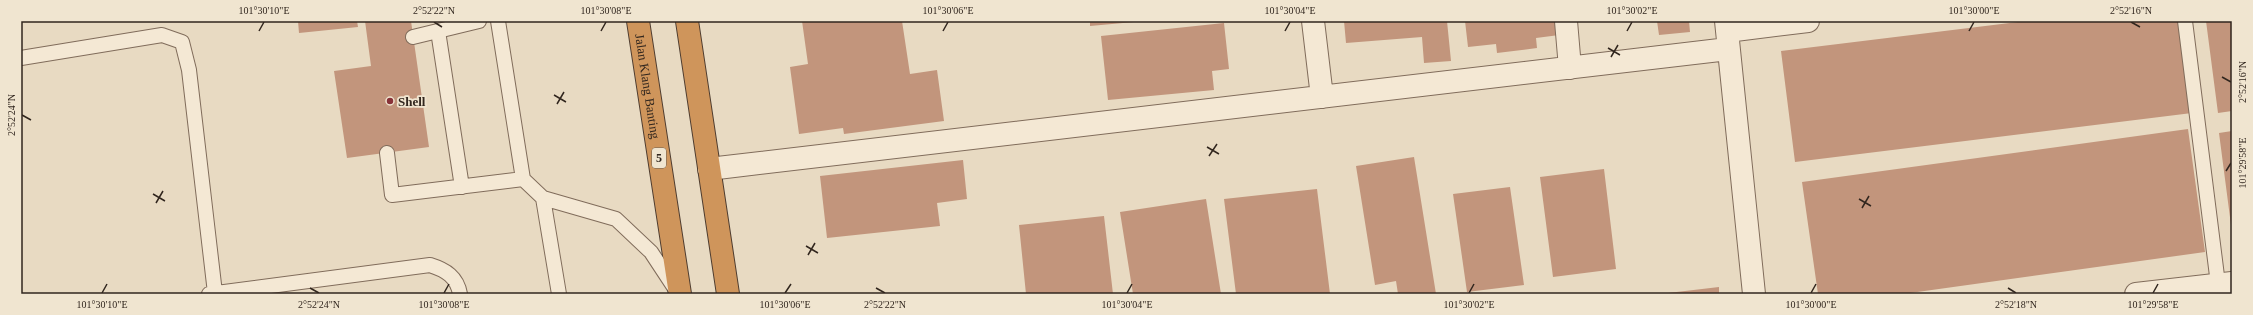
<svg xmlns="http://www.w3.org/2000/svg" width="2253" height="315" font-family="Georgia,serif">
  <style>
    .building { fill: #c2957c }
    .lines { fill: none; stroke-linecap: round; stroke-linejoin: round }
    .lane-casing { stroke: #806c5b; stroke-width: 16 }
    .street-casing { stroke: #806c5b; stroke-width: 24 }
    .highway-casing { stroke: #4e3c2f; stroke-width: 24 }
    .lane { stroke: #f4e8d4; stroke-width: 14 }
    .street { stroke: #f4e8d4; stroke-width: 22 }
    .highway { stroke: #cf955b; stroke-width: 22 }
    .ticks { fill: none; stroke: #31261e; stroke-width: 1.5 }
    .poi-dot { fill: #883238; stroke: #f0e5d0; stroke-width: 1.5 }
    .labels { text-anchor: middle; stroke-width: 3.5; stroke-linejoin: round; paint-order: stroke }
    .shield { fill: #f0e5d0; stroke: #6a5f53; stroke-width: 1 }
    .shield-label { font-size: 12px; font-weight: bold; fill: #31261e }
    .street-label { font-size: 13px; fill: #31261e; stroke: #f0e5d0 }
    .poi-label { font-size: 13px; font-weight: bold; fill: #31261e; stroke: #f0e5d0; text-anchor: start }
    .neatline { fill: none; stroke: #31261e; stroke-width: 1.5 }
    .ticks-label { font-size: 10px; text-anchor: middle; fill: #31261e }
  </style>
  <rect width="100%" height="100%" fill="#e8dac2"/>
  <path class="building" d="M 298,21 L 357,21 L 358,27 L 299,33 Z
    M 365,21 L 411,21 L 429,147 L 347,158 L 334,71 L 371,66 Z
    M 802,21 L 902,21 L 910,74 L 937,70 L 944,121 L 844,134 L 843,128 L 799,134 L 790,67 L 808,64 Z
    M 1090,21 L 1134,21 L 1134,22 L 1090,26 Z
    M 1344,21 L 1447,21 L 1451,61 L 1424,63 L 1422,37 L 1346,43 Z
    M 1465,21 L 1565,21 L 1567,34 L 1536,38 L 1537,48 L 1497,53 L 1496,44 L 1468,47 Z
    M 1657,21 L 1689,21 L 1690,32 L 1659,35 Z
    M 2026,21 L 2180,21 L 2192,113 L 1795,162 L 1781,51 Z
    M 2206,21 L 2232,21 L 2232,111 L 2218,113 Z
    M 1224,23 L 1229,69 L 1212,71 L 1214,90 L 1108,100 L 1101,36 Z
    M 2188,129 L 2205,252 L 1903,294 L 1818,294 L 1802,182 Z
    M 2232,131 L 2232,225 L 2231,225 L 2219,133 Z
    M 1414,157 L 1436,294 L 1398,294 L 1396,281 L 1375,285 L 1356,166 Z
    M 963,160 L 967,199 L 937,203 L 940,226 L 827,238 L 820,176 Z
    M 1604,169 L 1616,269 L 1553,277 L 1540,177 Z
    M 1510,187 L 1524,285 L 1467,292 L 1453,194 Z
    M 1317,189 L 1330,294 L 1236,294 L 1224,199 Z
    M 1206,199 L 1221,294 L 1133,294 L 1120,212 Z
    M 1104,216 L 1113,294 L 1026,294 L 1019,225 Z
    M 1719,287 L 1719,294 L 1669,294 L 1668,293 Z"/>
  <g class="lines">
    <defs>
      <path id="lane" d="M 498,21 L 523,179 L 543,198 L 616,219 L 651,252 L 676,290
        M 2185,21 L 2219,292
        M 438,31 L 462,187
        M 413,37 L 479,21
        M 21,58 L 162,35 L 182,42 L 189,70 L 215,293
        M 387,153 L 392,195 L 523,179
        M 543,198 L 559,294
        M 209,294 L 430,265 C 446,270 457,277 460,294"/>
      <path id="street" d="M 1313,21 L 1322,97
        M 1566,21 L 1570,68
        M 1726,21 L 1754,294
        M 1727,31 L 1808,21
        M 709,169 L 1728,49
        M 2136,294 L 2232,283"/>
      <g id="highway">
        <path id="s1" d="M 638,21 L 680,294"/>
        <path d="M 687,21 L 728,294"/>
      </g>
    </defs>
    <use href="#lane" class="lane-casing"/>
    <use href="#street" class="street-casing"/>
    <use href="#highway" class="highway-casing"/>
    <use href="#lane" class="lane"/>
    <use href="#street" class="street"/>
    <use href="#highway" class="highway"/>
  </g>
  <path class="ticks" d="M 434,22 L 442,27M 2131,22 L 2140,27M 259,31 L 264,22M 601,31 L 606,22M 943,31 L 948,22M 1285,31 L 1290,22M 1627,31 L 1632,22M 1969,31 L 1974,22M 1608,48 L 1620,55M 1611,57 L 1618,45M 2222,77 L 2231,82M 554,95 L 566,102M 557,104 L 564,92M 22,115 L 31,120M 1207,147 L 1219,154M 1209,156 L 1217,144M 2226,171 L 2231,163M 153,194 L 165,201M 1859,199 L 1871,206M 156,203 L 163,191M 1862,208 L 1869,196M 806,246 L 818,253M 808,255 L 815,243M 310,288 L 319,293M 876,288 L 885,293M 2008,288 L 2016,293M 102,293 L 107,284M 444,293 L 449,284M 785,293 L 791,284M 1127,293 L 1132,284M 1469,293 L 1474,284M 1811,293 L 1816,284M 2153,293 L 2158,284"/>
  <circle class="poi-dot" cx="390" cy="101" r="4"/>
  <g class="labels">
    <rect class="shield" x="652" y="148" width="14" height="20" rx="3"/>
    <g class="shield-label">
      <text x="659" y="162">5</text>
    </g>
    <g class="street-label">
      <text dy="5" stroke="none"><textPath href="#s1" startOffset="66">Jalan Klang Banting</textPath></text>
    </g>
    <g class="poi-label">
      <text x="398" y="106">Shell</text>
    </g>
  </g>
  <rect width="2253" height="315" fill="none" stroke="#f0e5d0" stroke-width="44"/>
  <rect x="22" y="22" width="2209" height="271" class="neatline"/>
  <g class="ticks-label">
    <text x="264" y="14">101°30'10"E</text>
    <text x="434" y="14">2°52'22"N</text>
    <text x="606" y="14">101°30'08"E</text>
    <text x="948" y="14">101°30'06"E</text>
    <text x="1290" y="14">101°30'04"E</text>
    <text x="1632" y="14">101°30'02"E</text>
    <text x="1974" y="14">101°30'00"E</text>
    <text x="2131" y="14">2°52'16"N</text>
    <text transform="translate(2242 82) rotate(-90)" y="4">2°52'16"N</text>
    <text transform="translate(11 115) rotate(-90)" y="4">2°52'24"N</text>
    <text transform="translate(2242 163) rotate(-90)" y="4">101°29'58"E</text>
    <text x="102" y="308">101°30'10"E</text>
    <text x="319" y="308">2°52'24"N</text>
    <text x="444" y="308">101°30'08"E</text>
    <text x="785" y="308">101°30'06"E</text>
    <text x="885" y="308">2°52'22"N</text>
    <text x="1127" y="308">101°30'04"E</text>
    <text x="1469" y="308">101°30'02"E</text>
    <text x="1811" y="308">101°30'00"E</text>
    <text x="2016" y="308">2°52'18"N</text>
    <text x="2153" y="308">101°29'58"E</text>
  </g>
</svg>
